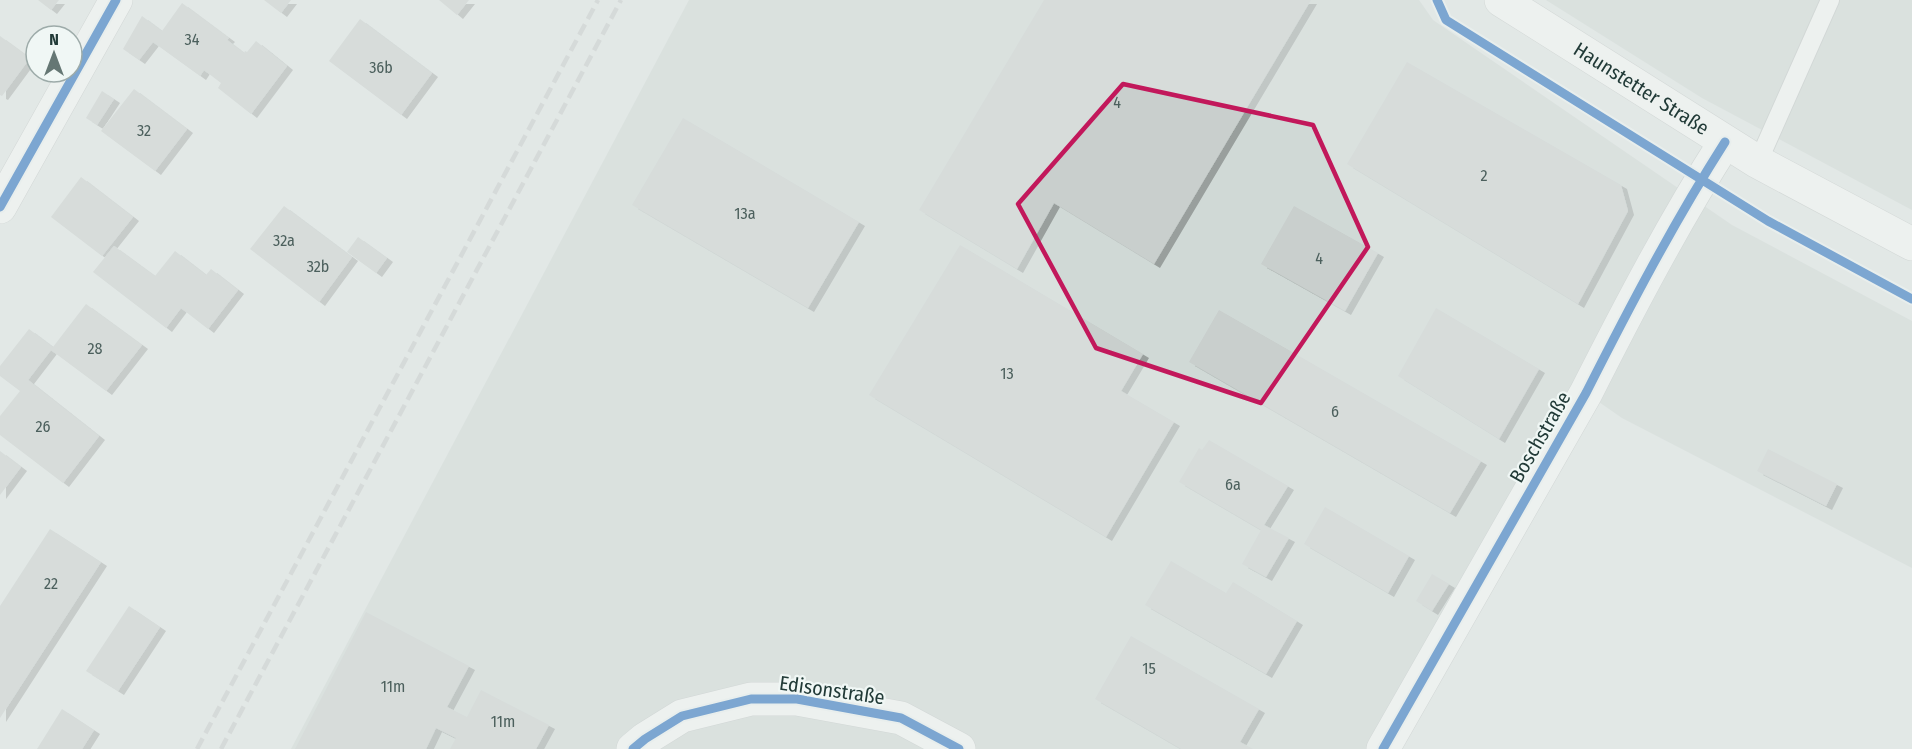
<svg xmlns="http://www.w3.org/2000/svg" width="1912" height="749" font-family="'Fira Sans Condensed',sans-serif">
  <style>
    .built { fill: #d0d9d6 }
    .building { fill: #c9cfcd; filter: url(#shadow) }
    .lines { fill: none; stroke-linecap: round; stroke-linejoin: round }
    .service-casing { stroke: #bfc5c3; stroke-width: 20 }
    .minor-casing { stroke: #bfc5c3; stroke-width: 34 }
    .tertiary-casing { stroke: #bfc5c3; stroke-width: 34 }
    .service { stroke: #fbfcfb; stroke-width: 18 }
    .minor { stroke: #fbfcfb; stroke-width: 33 }
    .tertiary { stroke: #fbfcfb; stroke-width: 33 }
    .rail { stroke: #c6c9c9; stroke-width: 4.5; stroke-dasharray: 12 6; stroke-linecap: butt }
    .cycleway-casing { stroke: #f0f7f5; stroke-width: 13 }
    .cycleway { stroke: #0057b8; stroke-width: 9 }
    .marked { fill: none; stroke: #c2185b; stroke-width: 4.5; stroke-linejoin: round }
    .labels { text-anchor: middle; stroke-width: 4.5; stroke-linejoin: round; paint-order: stroke }
    .number-label { font-size: 16px; fill: #4c605d }
    .street-label { font-size: 20px; fill: #213a37; stroke: #f0f7f5 }
  </style>
  <defs>
    <filter id="shadow"><feDropShadow dx="6" dy="4" stdDeviation="0" flood-color="#0004"/></filter>
  </defs>
  <rect width="100%" height="100%" fill="#e2e8e6"/>
  <path class="built" d="M 689,0 L 1419,0 L 1433,20 L 1732,225 L 1912,321 L 1912,568 L 1622,418 L 1586,393 L 1384,749 L 291,749 Z
    M 1546,0 L 1912,0 L 1912,210 L 1702,98 Z"/>
  <path class="building" d="M 38,0 L 59,0 L 51,10 Z
    M 264,0 L 291,0 L 281,13 Z
    M 439,0 L 469,0 L 457,15 Z
    M 1044,0 L 1311,0 L 1154,264 L 1054,203 L 1017,269 L 919,210 Z
    M 182,3 L 229,38 L 227,40 L 244,53 L 245,51 L 247,52 L 256,41 L 287,66 L 251,114 L 218,88 L 221,83 L 204,70 L 200,76 L 153,42 L 139,60 L 123,49 L 142,16 L 162,31 Z
    M 360,19 L 432,73 L 401,115 L 329,61 Z
    M 0,36 L 30,58 L 2,96 L 0,95 Z
    M 1407,62 L 1621,185 L 1628,211 L 1578,304 L 1347,164 Z
    M 134,89 L 187,129 L 155,171 L 101,131 Z
    M 102,91 L 114,99 L 97,125 L 86,118 Z
    M 683,118 L 859,222 L 808,308 L 632,205 Z
    M 81,177 L 133,217 L 102,256 L 51,217 Z
    M 284,206 L 352,257 L 319,302 L 250,249 Z
    M 1294,206 L 1378,253 L 1345,311 L 1261,264 Z
    M 358,237 L 387,258 L 376,273 L 347,252 Z
    M 960,245 L 1143,354 L 1121,391 L 1174,422 L 1106,537 L 869,395 Z
    M 114,246 L 155,276 L 175,251 L 206,275 L 211,269 L 238,290 L 208,329 L 181,308 L 166,328 L 93,272 Z
    M 86,304 L 142,345 L 106,391 L 51,350 L 28,380 L 99,436 L 63,483 L 0,435 L 0,416 L 20,391 L 0,376 L 0,366 L 29,329 L 53,347 Z
    M 1436,308 L 1539,369 L 1499,439 L 1398,376 Z
    M 1219,310 L 1481,461 L 1450,513 L 1189,362 Z
    M 1209,440 L 1288,486 L 1264,525 L 1289,538 L 1266,577 L 1242,564 L 1261,530 L 1179,482 L 1199,448 L 1202,450 Z
    M 1768,449 L 1837,484 L 1826,506 L 1757,471 Z
    M 0,451 L 21,467 L 0,495 Z
    M 1325,507 L 1409,556 L 1388,593 L 1304,544 Z
    M 50,529 L 101,562 L 0,718 L 0,606 Z
    M 1171,561 L 1226,593 L 1233,582 L 1297,621 L 1266,674 L 1145,605 Z
    M 1432,574 L 1449,584 L 1432,611 L 1416,601 Z
    M 129,606 L 160,627 L 118,691 L 86,671 Z
    M 366,612 L 469,666 L 447,707 L 467,717 L 481,690 L 549,725 L 536,749 L 450,749 L 456,738 L 436,728 L 426,749 L 295,749 Z
    M 1131,636 L 1259,709 L 1240,742 L 1253,749 L 1181,749 L 1095,699 Z
    M 62,709 L 94,730 L 82,749 L 37,749 Z"/>
  <g class="lines">
    <defs>
      <path id="service" d="M 1758,162 L 1830,0"/>
      <path id="minor" d="M 0,207 L 116,0
        M 633,749 L 645,739 L 682,716 L 751,699 L 797,699 L 901,718 L 959,749
        M 1383,749 L 1586,393 C 1629,308 1674,222 1725,142"/>
      <g id="tertiary">
        <path id="s1" d="M 1501,0 L 1758,162 L 1912,244"/>
      </g>
    </defs>
    <use href="#service" class="service-casing"/>
    <use href="#minor" class="minor-casing"/>
    <use href="#tertiary" class="tertiary-casing"/>
    <use href="#service" class="service"/>
    <use href="#minor" class="minor"/>
    <use href="#tertiary" class="tertiary"/>
    <path class="rail" d="M 197,749 L 598,0
      M 221,749 L 621,0"/>
    <defs>
      <path id="cycleway" d="M 1437,0 L 1446,20 L 1768,221 L 1912,299
        M 0,207 L 116,0
        M 633,749 L 645,739 L 682,716 L 751,699 L 797,699 L 901,718 L 959,749
        M 1383,749 L 1586,393 C 1629,308 1674,222 1725,142"/>
    </defs>
    <use href="#cycleway" class="cycleway-casing"/>
    <use href="#cycleway" class="cycleway"/>
  </g>
  <path d="M0 0H1912V749H0ZM 1123,84 L 1313,125 L 1368,247 L 1261,403 L 1096,348 L 1018,204 Z" fill="#e2e8e6" fill-opacity=".55" fill-rule="evenodd"/>
  <path class="marked" d="M 1123,84 L 1313,125 L 1368,247 L 1261,403 L 1096,348 L 1018,204 Z"/>
  <g class="labels">
    <g class="number-label">
      <text x="192" y="45">34</text>
      <text x="381" y="73">36b</text>
      <text x="1117" y="108">4</text>
      <text x="144" y="136">32</text>
      <text x="1484" y="181">2</text>
      <text x="745" y="219">13a</text>
      <text x="284" y="246">32a</text>
      <text x="1319" y="264">4</text>
      <text x="318" y="272">32b</text>
      <text x="95" y="354">28</text>
      <text x="1007" y="379">13</text>
      <text x="1335" y="417">6</text>
      <text x="43" y="432">26</text>
      <text x="1233" y="490">6a</text>
      <text x="51" y="589">22</text>
      <text x="1149" y="674">15</text>
      <text x="393" y="692">11m</text>
      <text x="503" y="727">11m</text>
    </g>
    <g class="street-label">
      <text dy="7" stroke="none"><textPath href="#s1" startOffset="166">Haunstetter Straße</textPath></text>
      <text transform="translate(1540 437) rotate(-60)" y="7">Boschstraße</text>
      <text transform="translate(832 690) rotate(8)" y="7">Edisonstraße</text>
    </g>
  </g>
  <g transform="translate(54 54)"><circle r="28" fill="#f0f7f5" stroke="#9daba9" stroke-width="1.5"/>
  <path d="M0-4.5L10 22L0 15L-10 22Z" fill="#657774"/>
  <text y="-9" font-size="16" font-weight="bold" text-anchor="middle" fill="#213a37">N</text>
  </g>
</svg>
